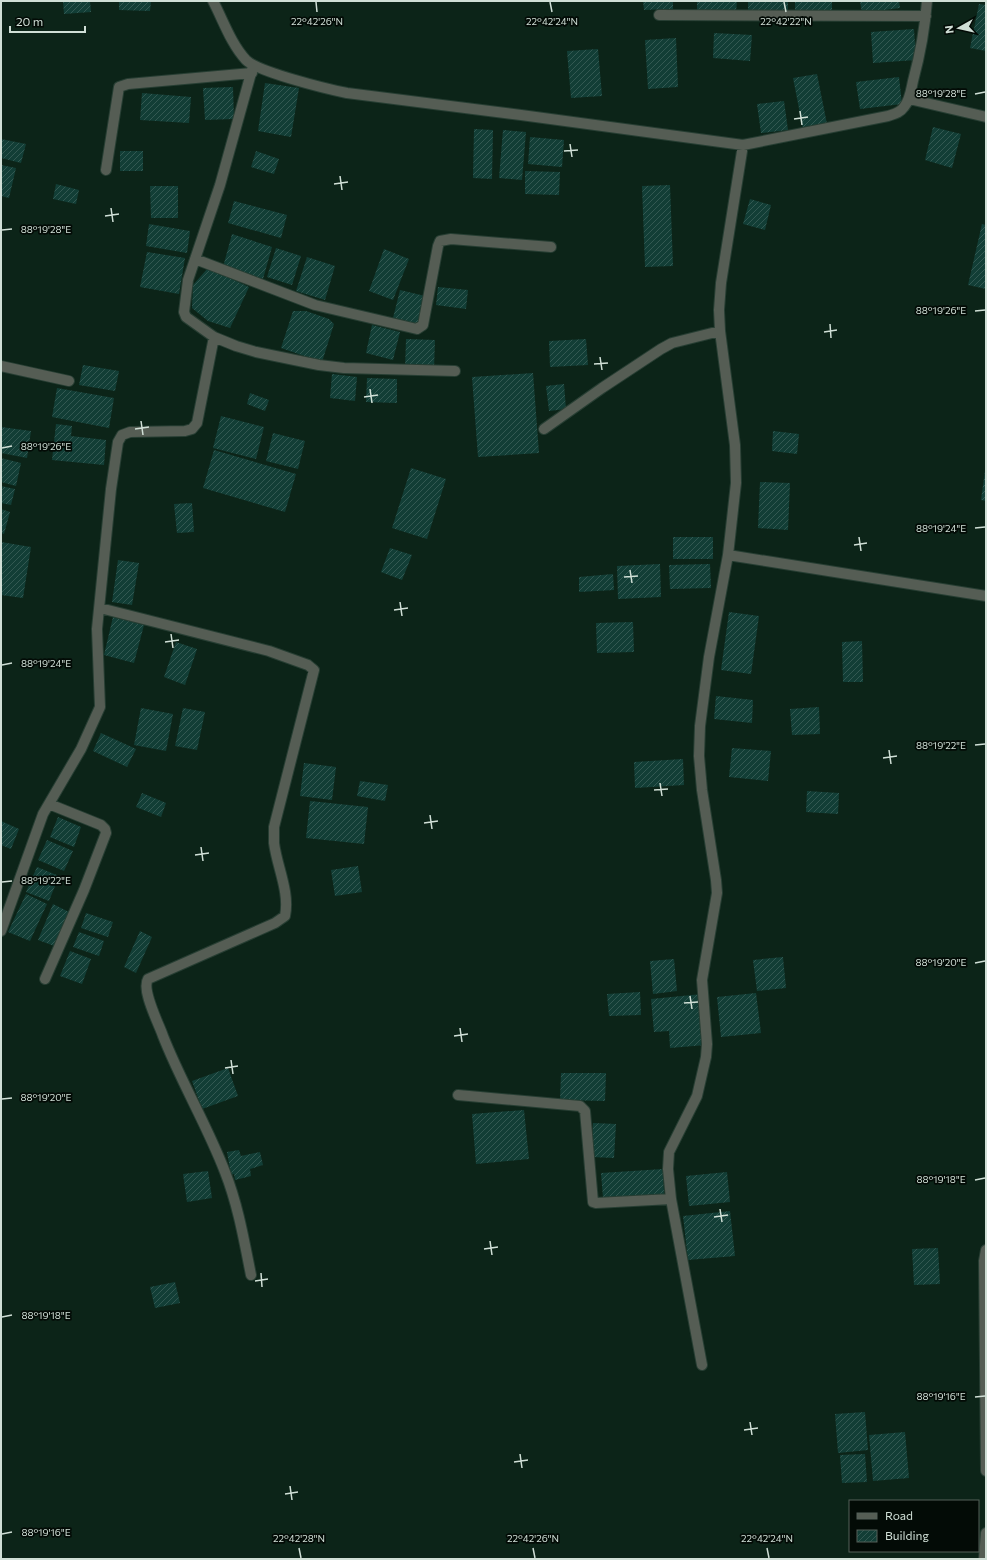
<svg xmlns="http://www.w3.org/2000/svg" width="987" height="1560" font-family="Commissioner,sans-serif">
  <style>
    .building { fill: url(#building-hatch) }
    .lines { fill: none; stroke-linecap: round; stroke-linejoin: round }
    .street-casing { stroke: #273e33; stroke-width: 12 }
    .street { stroke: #555d54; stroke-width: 10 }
    .ticks { fill: none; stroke: #d0dfd6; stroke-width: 1.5 }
    .ticks-label { font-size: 10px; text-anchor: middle; fill: #d0dfd6; stroke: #030b06; stroke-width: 3.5; stroke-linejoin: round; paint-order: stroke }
  </style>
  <defs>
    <pattern id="building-hatch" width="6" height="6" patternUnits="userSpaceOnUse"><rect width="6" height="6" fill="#123e36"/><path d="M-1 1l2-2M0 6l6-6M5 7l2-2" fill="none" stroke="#335952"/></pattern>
  </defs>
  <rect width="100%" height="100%" fill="#0c2418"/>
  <path class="building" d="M 63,1 L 90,1 L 91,12 L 64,14 Z
    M 119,1 L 151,1 L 150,11 L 119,10 Z
    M 643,1 L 673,1 L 673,9 L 644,10 Z
    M 697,1 L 737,1 L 736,12 L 697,11 Z
    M 748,1 L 788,1 L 788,10 L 748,11 Z
    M 795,1 L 832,1 L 832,12 L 795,12 Z
    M 860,1 L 899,1 L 900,8 L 862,13 Z
    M 979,4 L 986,5 L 986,51 L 970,48 Z
    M 914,29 L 916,60 L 873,63 L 871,32 Z
    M 714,33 L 752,35 L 750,61 L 713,58 Z
    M 676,38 L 678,87 L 648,89 L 645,40 Z
    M 598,49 L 602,96 L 571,98 L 567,51 Z
    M 817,74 L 827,124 L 803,129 L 793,78 Z
    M 899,77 L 902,104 L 860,109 L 856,82 Z
    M 265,83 L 299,88 L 291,137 L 258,131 Z
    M 233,87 L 234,119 L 205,120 L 203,88 Z
    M 142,93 L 191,97 L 189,123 L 140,120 Z
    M 784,101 L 788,130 L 761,133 L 757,104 Z
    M 933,127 L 961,134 L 952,168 L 925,160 Z
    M 474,129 L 493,130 L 492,179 L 473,178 Z
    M 503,130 L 526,132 L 522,180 L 499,178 Z
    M 530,137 L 564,140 L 562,167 L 528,164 Z
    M 1,139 L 26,144 L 21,163 L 1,158 Z
    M 120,151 L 143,151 L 143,171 L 120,171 Z
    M 256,151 L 279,159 L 274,174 L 251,167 Z
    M 1,165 L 16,168 L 9,198 L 1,196 Z
    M 525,171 L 560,172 L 559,195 L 525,194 Z
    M 56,184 L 79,190 L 76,204 L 53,199 Z
    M 670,185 L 673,266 L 645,267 L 642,186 Z
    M 150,186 L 178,186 L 178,218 L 151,218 Z
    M 750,199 L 771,205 L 765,230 L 743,224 Z
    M 234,201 L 287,215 L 281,238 L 228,223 Z
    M 149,224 L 190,231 L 187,253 L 146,246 Z
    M 982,224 L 986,225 L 986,289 L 968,285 Z
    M 232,234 L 272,247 L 263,279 L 223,267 Z
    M 276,248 L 301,256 L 292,285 L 267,277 Z
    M 384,249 L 409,259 L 393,300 L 369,291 Z
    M 147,252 L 185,258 L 179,294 L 140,287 Z
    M 307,257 L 335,266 L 325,300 L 296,291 Z
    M 208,268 L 249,287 L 230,328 L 208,321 L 192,308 L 193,285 Z
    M 438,287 L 468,290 L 466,309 L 436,305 Z
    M 400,290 L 425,296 L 418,325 L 393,318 Z
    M 293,311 L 306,311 L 329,319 L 334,324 L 322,362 L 281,348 Z
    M 372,325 L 400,332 L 393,360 L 366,353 Z
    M 406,339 L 435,340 L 434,369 L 405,369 Z
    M 586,339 L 588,365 L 550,367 L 549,341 Z
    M 83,365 L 119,371 L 115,391 L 79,385 Z
    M 533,373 L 539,453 L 478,457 L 472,377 Z
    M 332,374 L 357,377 L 355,401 L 330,398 Z
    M 367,378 L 397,379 L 397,403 L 366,402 Z
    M 564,384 L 566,409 L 549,411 L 546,386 Z
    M 57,388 L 114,398 L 109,428 L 52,417 Z
    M 250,393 L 269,400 L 265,411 L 247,404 Z
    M 221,416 L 264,427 L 256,459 L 213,448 Z
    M 56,424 L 72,426 L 71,436 L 106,440 L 104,465 L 52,460 Z
    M 1,427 L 31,431 L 27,458 L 1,453 Z
    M 773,431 L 799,434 L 797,454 L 772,451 Z
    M 273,433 L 305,441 L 298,469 L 266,461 Z
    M 214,450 L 296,474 L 285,512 L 203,488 Z
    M 1,458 L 21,463 L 16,486 L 1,482 Z
    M 411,468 L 446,479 L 427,539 L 392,528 Z
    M 985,471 L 986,471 L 986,501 L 981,500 Z
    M 760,482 L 790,483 L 788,530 L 758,528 Z
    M 1,486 L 15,489 L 11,505 L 1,503 Z
    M 192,503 L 194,532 L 177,533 L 174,504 Z
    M 1,509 L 10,512 L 4,534 L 1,533 Z
    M 673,537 L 713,537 L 713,559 L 673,559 Z
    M 1,542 L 31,547 L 23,598 L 1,595 Z
    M 390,548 L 412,555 L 402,580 L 381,572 Z
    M 118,560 L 139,563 L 132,605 L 112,602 Z
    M 660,564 L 661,597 L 618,599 L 617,566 Z
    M 710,564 L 711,588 L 670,589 L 669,565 Z
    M 613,574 L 614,590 L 579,592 L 579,577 Z
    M 729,612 L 759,616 L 751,674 L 721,670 Z
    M 113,617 L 144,625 L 134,663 L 104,655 Z
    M 633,622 L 634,652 L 597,653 L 596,623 Z
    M 862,641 L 863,682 L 843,682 L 842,642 Z
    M 176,642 L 197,649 L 185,685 L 164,677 Z
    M 716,696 L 753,700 L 752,723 L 714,719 Z
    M 819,707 L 820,734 L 792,735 L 790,709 Z
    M 141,708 L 173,714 L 166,751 L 134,745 Z
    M 183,708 L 205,712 L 197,750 L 175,746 Z
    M 101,733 L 136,749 L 127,767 L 93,751 Z
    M 732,748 L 771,751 L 768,781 L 729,777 Z
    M 683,759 L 684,785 L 635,788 L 634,762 Z
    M 304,763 L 336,767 L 332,800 L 300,796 Z
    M 360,781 L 388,785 L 385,801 L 357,796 Z
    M 807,791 L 839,793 L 838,814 L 806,812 Z
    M 142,793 L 166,803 L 161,817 L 136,807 Z
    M 310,801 L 368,807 L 364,844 L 306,838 Z
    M 58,817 L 81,827 L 74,847 L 50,837 Z
    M 1,821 L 19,829 L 11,849 L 1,845 Z
    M 47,840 L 73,851 L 64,871 L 38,860 Z
    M 358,866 L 362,892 L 335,896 L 331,870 Z
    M 37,867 L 59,876 L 49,901 L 26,892 Z
    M 26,894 L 47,904 L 30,941 L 8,932 Z
    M 53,904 L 71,913 L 57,947 L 38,940 Z
    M 86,913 L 113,922 L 108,937 L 81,928 Z
    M 140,931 L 152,937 L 136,973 L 124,967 Z
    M 79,932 L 104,941 L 99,956 L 73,947 Z
    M 70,951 L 91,959 L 82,984 L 60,976 Z
    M 783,957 L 786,988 L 757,991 L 753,960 Z
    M 674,959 L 677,991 L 653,994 L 650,961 Z
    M 640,992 L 641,1015 L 609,1016 L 607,994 Z
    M 756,993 L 761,1033 L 721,1037 L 717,997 Z
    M 702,994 L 706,1045 L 670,1048 L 669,1031 L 654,1032 L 651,999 Z
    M 228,1068 L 238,1096 L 202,1109 L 192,1081 Z
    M 561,1073 L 606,1073 L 605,1101 L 560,1100 Z
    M 524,1110 L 529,1159 L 476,1164 L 472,1114 Z
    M 593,1123 L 616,1124 L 614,1158 L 591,1157 Z
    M 239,1150 L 241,1156 L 260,1152 L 263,1165 L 250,1169 L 251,1176 L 235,1180 L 234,1174 L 231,1175 L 227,1152 Z
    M 663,1169 L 664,1194 L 603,1198 L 601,1173 Z
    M 208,1171 L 212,1198 L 187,1202 L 183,1174 Z
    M 727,1172 L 730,1202 L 689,1206 L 686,1176 Z
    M 730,1211 L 735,1256 L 688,1260 L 683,1216 Z
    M 938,1248 L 940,1284 L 914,1285 L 912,1249 Z
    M 175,1282 L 180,1303 L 155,1308 L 150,1287 Z
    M 865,1412 L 868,1450 L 838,1453 L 835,1414 Z
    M 905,1432 L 909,1478 L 873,1481 L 869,1435 Z
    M 865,1454 L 867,1482 L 842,1483 L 840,1455 Z"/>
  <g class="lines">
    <defs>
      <path id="street" d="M 213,1 C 223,20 231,44 246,60 C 258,72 327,89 347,93 L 521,115 L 743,145 L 888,116 C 894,114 900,113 904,107 C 910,100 911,90 913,81 C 920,55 925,28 927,1
        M 659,15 L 926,16
        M 253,66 L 220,185 L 188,280 L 184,312 L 186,317 L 214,337 L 236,346 L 256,352 L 319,365 L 344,368 L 455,371
        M 909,99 L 986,117
        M 106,170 L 119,87 L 128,84 L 252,73
        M 195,259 L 315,305 L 417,329 L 423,325 L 438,246 L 440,241 L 451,239 L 551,247
        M 1,366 L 69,381
        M 544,429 L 602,388 L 661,349 L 672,343 L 720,331
        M 728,555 L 986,596
        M 100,608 L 269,651 L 308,665 L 314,670 L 274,827 C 274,832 274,838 274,843 C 277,867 290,892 285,916 L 275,923 L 148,979 C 141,990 159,1024 163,1036 C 181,1082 207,1125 225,1172 C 238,1205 244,1240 251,1275
        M 1,931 L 43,814 L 81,749 L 100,707 L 97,629 L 111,489 L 118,442 L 122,435 L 130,432 L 185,431 L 192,429 L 197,423 L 214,337
        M 45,979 L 84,890 L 106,833 L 105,829 L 101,825 L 49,804
        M 458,1095 L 580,1106 L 585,1111 L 593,1202 L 596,1203 L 671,1199
        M 986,1250 L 984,1261 L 986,1471
        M 702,1365 L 671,1199 L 668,1169 L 669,1152 L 697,1096 L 706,1057 L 707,1044 L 702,980 L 717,893 L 716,880 L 702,790 L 699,756 L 700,726 L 709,657 L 728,555 L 736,483 L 735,445 L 720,331 L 719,310 L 721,283 L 743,145
        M 984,1559 L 986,1533"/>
    </defs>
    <use href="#street" class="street-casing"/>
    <use href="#street" class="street"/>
  </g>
  <path class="ticks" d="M 316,2 L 317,12M 550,2 L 552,12M 784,2 L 786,12M 975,94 L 985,92M 800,111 L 802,125M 794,119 L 808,117M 570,144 L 572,157M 564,151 L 578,150M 340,176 L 342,190M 334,184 L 348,182M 111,208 L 113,222M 105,216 L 119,214M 2,230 L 12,229M 975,311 L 985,310M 830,324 L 831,338M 824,332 L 837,330M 600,357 L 602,370M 594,364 L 608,363M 370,389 L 372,403M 364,397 L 378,395M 141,421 L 143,435M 135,429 L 149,427M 2,448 L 12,446M 975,528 L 985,527M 859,537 L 861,551M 854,545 L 867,543M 630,570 L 632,583M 624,577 L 638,576M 400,602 L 402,616M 394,610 L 408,608M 171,634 L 173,648M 165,642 L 179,640M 2,665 L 12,663M 975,745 L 985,744M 889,750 L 891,764M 883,758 L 897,756M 660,783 L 662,796M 654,790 L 668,789M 430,815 L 432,829M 424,823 L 438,821M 201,847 L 203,861M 195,855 L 209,853M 2,882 L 12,881M 975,963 L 985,961M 690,996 L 692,1009M 684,1003 L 698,1002M 460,1028 L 462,1042M 454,1036 L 468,1034M 231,1060 L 233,1074M 225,1068 L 238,1066M 2,1099 L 12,1098M 975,1180 L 985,1178M 720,1209 L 722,1222M 714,1217 L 728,1215M 490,1241 L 492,1255M 484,1249 L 498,1247M 261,1273 L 262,1287M 255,1281 L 268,1279M 2,1317 L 12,1315M 975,1397 L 985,1396M 750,1422 L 752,1435M 744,1430 L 758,1428M 520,1454 L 522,1468M 514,1462 L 528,1460M 290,1486 L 292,1500M 285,1494 L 298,1492M 2,1534 L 12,1532M 299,1548 L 301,1558M 533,1548 L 535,1558M 767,1548 L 769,1558"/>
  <g class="ticks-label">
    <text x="317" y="25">22°42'26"N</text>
    <text x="552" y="25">22°42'24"N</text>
    <text x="786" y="25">22°42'22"N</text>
    <text x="941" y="97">88°19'28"E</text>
    <text x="46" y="233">88°19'28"E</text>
    <text x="941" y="314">88°19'26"E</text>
    <text x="46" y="450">88°19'26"E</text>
    <text x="941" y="532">88°19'24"E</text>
    <text x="46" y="667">88°19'24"E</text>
    <text x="941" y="749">88°19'22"E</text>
    <text x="46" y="884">88°19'22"E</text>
    <text x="941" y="966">88°19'20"E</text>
    <text x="46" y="1101">88°19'20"E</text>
    <text x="941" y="1183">88°19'18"E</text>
    <text x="46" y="1319">88°19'18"E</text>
    <text x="941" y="1400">88°19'16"E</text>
    <text x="46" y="1536">88°19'16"E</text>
    <text x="299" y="1542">22°42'28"N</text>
    <text x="533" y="1542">22°42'26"N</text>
    <text x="767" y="1542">22°42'24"N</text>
  </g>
  <rect width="987" height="1560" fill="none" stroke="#d0dfd6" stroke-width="4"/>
  <rect x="849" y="1500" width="130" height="52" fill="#030b06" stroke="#556059"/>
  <rect x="857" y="1513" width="20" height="6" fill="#555d54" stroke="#556059"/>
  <text x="885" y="1520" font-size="12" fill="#d0dfd6">Road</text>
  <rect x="857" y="1530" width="20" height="12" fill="url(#building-hatch)" stroke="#556059"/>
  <text x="885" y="1540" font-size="12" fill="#d0dfd6">Building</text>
  <g transform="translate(959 28) rotate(262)" stroke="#030b06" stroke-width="3" paint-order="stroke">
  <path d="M0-3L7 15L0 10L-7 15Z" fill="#d0dfd6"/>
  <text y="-6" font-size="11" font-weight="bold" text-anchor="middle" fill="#d0dfd6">N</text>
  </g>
  <path d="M10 26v6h75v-6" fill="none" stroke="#d0dfd6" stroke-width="2"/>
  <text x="16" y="26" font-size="12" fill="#d0dfd6" stroke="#030b06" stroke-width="3" paint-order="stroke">20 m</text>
</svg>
